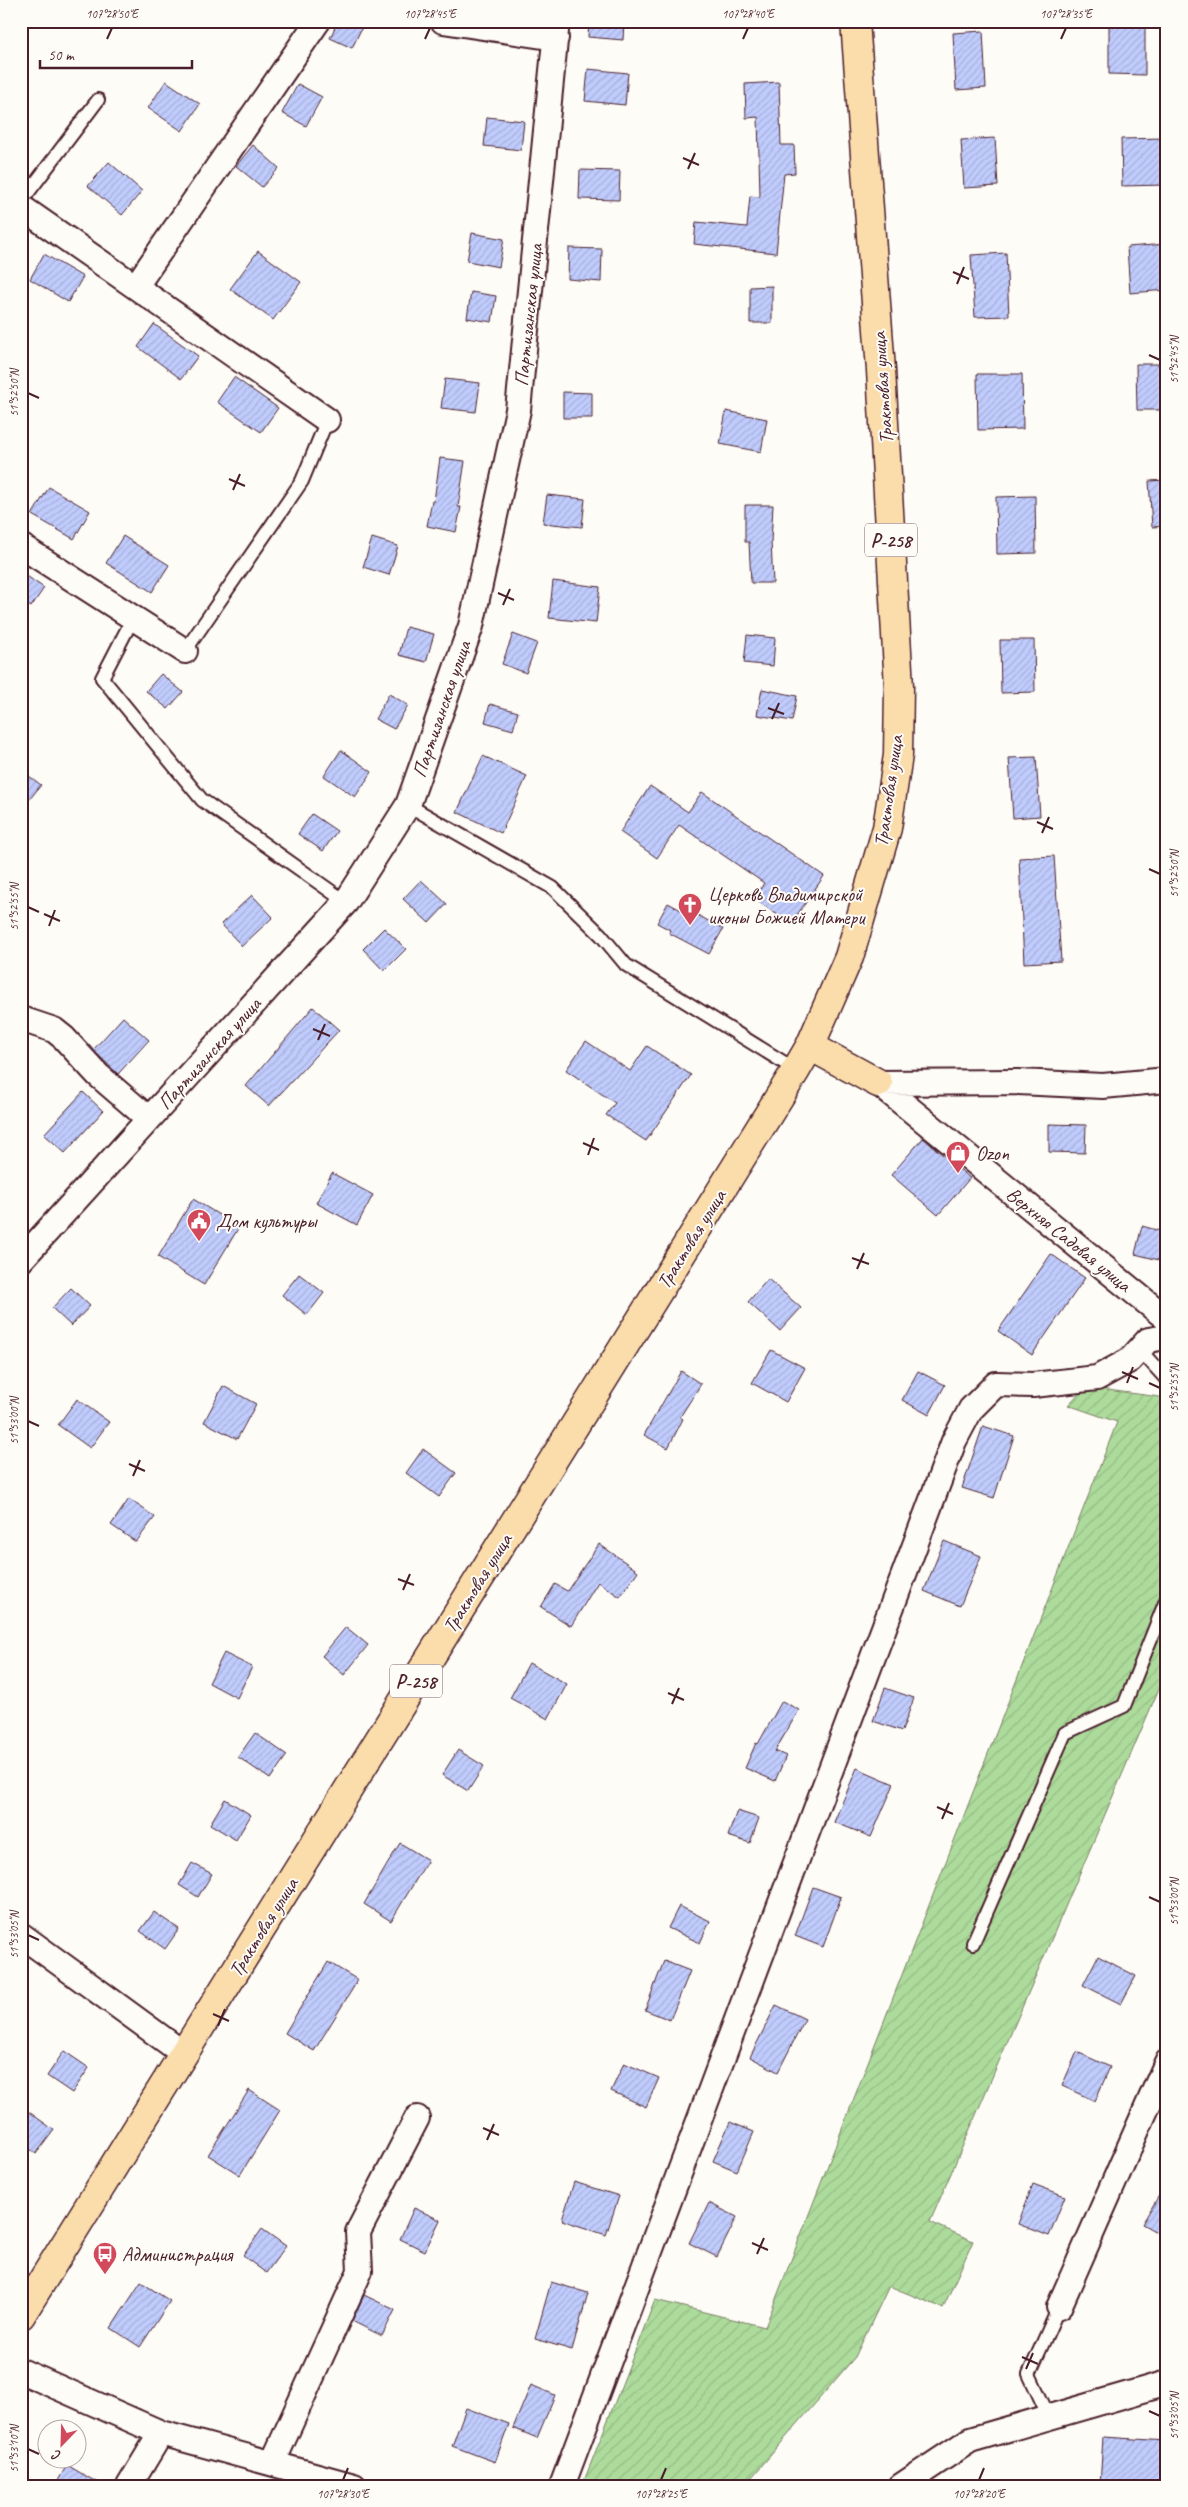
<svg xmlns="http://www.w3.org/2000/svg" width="1188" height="2507" font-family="Caveat,sans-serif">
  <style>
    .garden { fill: url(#garden-furrows); stroke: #7b7d63 }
    .building { fill: url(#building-hatch); stroke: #4a1f2b }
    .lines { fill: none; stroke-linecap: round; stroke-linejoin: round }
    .service-casing { stroke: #4a1f2b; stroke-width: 16 }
    .minor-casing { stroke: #4a1f2b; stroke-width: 28 }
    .trunk-casing { stroke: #4a1f2b; stroke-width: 31 }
    .service { stroke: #fdfcf7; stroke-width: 12 }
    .minor { stroke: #fdfcf7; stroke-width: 24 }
    .trunk { stroke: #faddab; stroke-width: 28 }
    .ticks { fill: none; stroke: #4a1f2b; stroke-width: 2 }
    .labels { text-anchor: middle; stroke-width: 4; stroke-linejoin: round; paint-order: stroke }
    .shield { fill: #fdfcf7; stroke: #806168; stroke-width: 1 }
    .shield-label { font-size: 19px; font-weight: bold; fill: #4a1f2b }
    .street-label { font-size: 20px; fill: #4a1f2b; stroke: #fdfcf7 }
    .poi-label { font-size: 20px; fill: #4a1f2b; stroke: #fdfcf7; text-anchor: start }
    .neatline { fill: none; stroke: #4a1f2b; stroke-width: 2 }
    .ticks-label { font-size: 12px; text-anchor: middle; fill: #4a1f2b }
  </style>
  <defs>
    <pattern id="garden-furrows" width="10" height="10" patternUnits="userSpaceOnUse" patternTransform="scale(1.25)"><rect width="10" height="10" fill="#acdb9b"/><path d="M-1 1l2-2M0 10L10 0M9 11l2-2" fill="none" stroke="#96bc86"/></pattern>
    <pattern id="building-hatch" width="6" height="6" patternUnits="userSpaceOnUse" patternTransform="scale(1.25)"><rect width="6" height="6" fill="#c0ccfd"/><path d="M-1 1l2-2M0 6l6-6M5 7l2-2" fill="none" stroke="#a6afd9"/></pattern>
  </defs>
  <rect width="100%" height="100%" fill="#fdfcf7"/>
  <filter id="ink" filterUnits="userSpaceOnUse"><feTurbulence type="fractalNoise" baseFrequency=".02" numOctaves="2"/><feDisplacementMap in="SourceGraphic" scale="10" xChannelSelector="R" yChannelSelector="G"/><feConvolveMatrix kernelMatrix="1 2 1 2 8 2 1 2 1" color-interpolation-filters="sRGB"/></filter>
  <g filter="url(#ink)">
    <path class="garden" d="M 1085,1387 L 1167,1398 L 1167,1670 L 930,2222 L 973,2241 L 943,2308 L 889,2286 L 855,2357 L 752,2477 L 731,2486 L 582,2486 L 655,2300 L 765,2327 L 1117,1422 L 1068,1405 Z"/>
    <path class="building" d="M 338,21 L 365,21 L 352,48 L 330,38 Z
      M 589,21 L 624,21 L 623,40 L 588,37 Z
      M 1109,23 L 1145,23 L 1145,75 L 1109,74 Z
      M 983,31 L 986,88 L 956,90 L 953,33 Z
      M 588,69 L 628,73 L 625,105 L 585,101 Z
      M 166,81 L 200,104 L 182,131 L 148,108 Z
      M 779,82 L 781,145 L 794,145 L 795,173 L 784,174 L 776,253 L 694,244 L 696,222 L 747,227 L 750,196 L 760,197 L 758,117 L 746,118 L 745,84 Z
      M 298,84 L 322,97 L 306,126 L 282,113 Z
      M 487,117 L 524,121 L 521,150 L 484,146 Z
      M 995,138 L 998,186 L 964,188 L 961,140 Z
      M 1164,138 L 1166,185 L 1122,186 L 1121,139 Z
      M 253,145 L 279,168 L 262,187 L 236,166 Z
      M 109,162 L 142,191 L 122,215 L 88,186 Z
      M 580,170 L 620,171 L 619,200 L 579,199 Z
      M 472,233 L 504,239 L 499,267 L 467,261 Z
      M 1167,244 L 1167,290 L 1130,293 L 1127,247 Z
      M 569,248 L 602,249 L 601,282 L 568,279 Z
      M 258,251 L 301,282 L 273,320 L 230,289 Z
      M 1006,253 L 1009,316 L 975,317 L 971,255 Z
      M 44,254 L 83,277 L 68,302 L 30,279 Z
      M 772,286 L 772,323 L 750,323 L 750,287 Z
      M 471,292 L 496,296 L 492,322 L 467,318 Z
      M 154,324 L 198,356 L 181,379 L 138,347 Z
      M 1136,364 L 1167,364 L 1167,410 L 1137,410 Z
      M 977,374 L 1022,374 L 1023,429 L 978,430 Z
      M 234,377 L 278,408 L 261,432 L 217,402 Z
      M 445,379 L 480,383 L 476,412 L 441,408 Z
      M 563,392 L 592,393 L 592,418 L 563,418 Z
      M 726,411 L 767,419 L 761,452 L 720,444 Z
      M 440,458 L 465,461 L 458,507 L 461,507 L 456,532 L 427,526 L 432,501 L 434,501 Z
      M 1167,480 L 1167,526 L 1152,527 L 1149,481 Z
      M 49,487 L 90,511 L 74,539 L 32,515 Z
      M 547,495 L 585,499 L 582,527 L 543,523 Z
      M 1035,496 L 1036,553 L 997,554 L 996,497 Z
      M 745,505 L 773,505 L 771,542 L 773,583 L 751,583 L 749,542 L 745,542 Z
      M 123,536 L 169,565 L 152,592 L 106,563 Z
      M 372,538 L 398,546 L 389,575 L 363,567 Z
      M 21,572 L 44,588 L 31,607 L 21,600 Z
      M 553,581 L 600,587 L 596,623 L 549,618 Z
      M 406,627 L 434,634 L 426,662 L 399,655 Z
      M 513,634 L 537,643 L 526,673 L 502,664 Z
      M 747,635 L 775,638 L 773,666 L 744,663 Z
      M 1000,640 L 1034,640 L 1035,692 L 1001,693 Z
      M 161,674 L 183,692 L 168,709 L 146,691 Z
      M 762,689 L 797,696 L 792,721 L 757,715 Z
      M 389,694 L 408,705 L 394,729 L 375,719 Z
      M 490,704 L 518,712 L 513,730 L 485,722 Z
      M 341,750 L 372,772 L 355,797 L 324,776 Z
      M 483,756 L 527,776 L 501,833 L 457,812 Z
      M 1036,757 L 1040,816 L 1013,818 L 1009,758 Z
      M 21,770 L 41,785 L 21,810 Z
      M 650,786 L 688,812 L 702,792 L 824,876 L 791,924 L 754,899 L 764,883 L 679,825 L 657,858 L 620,832 Z
      M 312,814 L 337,831 L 323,851 L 298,834 Z
      M 1054,856 L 1061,961 L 1024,963 L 1019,858 Z
      M 421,880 L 447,904 L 429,923 L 403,899 Z
      M 252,895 L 273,917 L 242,946 L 221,924 Z
      M 668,903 L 681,910 L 683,907 L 723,929 L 709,954 L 669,933 L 670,930 L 657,923 Z
      M 384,928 L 406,949 L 384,971 L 363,949 Z
      M 313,1007 L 339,1030 L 269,1106 L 246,1086 Z
      M 123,1017 L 149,1040 L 118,1074 L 93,1050 Z
      M 586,1041 L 630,1071 L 647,1046 L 691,1075 L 646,1141 L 606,1115 L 615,1103 L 566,1070 Z
      M 83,1092 L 103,1111 L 65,1153 L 44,1134 Z
      M 1049,1124 L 1086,1125 L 1085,1153 L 1049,1152 Z
      M 923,1138 L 970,1178 L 938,1215 L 891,1175 Z
      M 332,1173 L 373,1195 L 357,1225 L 316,1203 Z
      M 193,1199 L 239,1227 L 204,1285 L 158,1257 Z
      M 1142,1226 L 1167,1233 L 1167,1262 L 1135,1254 Z
      M 1051,1254 L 1085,1278 L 1032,1355 L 998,1331 Z
      M 299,1274 L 324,1293 L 307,1315 L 282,1295 Z
      M 768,1279 L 801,1308 L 780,1331 L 748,1302 Z
      M 71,1288 L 90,1306 L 71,1326 L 52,1308 Z
      M 771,1350 L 805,1368 L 786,1402 L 752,1383 Z
      M 681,1371 L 701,1384 L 680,1417 L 683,1419 L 668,1448 L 644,1435 Z
      M 918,1371 L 945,1385 L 929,1415 L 902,1400 Z
      M 223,1386 L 256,1404 L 237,1439 L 204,1422 Z
      M 77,1399 L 109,1422 L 90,1448 L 58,1425 Z
      M 983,1426 L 1014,1436 L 994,1498 L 962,1488 Z
      M 423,1449 L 456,1473 L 439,1497 L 406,1473 Z
      M 129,1499 L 155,1517 L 136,1542 L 111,1525 Z
      M 944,1541 L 981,1556 L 960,1606 L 924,1591 Z
      M 599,1544 L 638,1571 L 620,1597 L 598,1582 L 571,1626 L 541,1607 L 555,1584 L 567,1591 Z
      M 346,1627 L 368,1645 L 344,1675 L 322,1656 Z
      M 224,1653 L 252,1667 L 237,1698 L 209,1683 Z
      M 529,1663 L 567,1684 L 548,1719 L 510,1698 Z
      M 885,1688 L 914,1698 L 902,1731 L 873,1721 Z
      M 782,1701 L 799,1710 L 775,1751 L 786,1756 L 775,1781 L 745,1768 L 756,1743 L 758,1744 Z
      M 255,1733 L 287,1755 L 270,1779 L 238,1757 Z
      M 458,1750 L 484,1766 L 468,1791 L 442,1775 Z
      M 857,1768 L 894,1784 L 871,1837 L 834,1822 Z
      M 225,1799 L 251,1815 L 236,1840 L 210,1824 Z
      M 737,1811 L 759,1818 L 750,1843 L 728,1836 Z
      M 400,1843 L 428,1860 L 391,1921 L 364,1904 Z
      M 192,1863 L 212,1874 L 198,1897 L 179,1885 Z
      M 813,1887 L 841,1897 L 823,1947 L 795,1936 Z
      M 679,1906 L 710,1921 L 700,1943 L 668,1928 Z
      M 154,1912 L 179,1929 L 165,1949 L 140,1931 Z
      M 1098,1956 L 1136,1976 L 1121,2004 L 1083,1985 Z
      M 664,1961 L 690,1971 L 670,2020 L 645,2010 Z
      M 328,1962 L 358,1980 L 314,2051 L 285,2033 Z
      M 776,2005 L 805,2019 L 778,2072 L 750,2057 Z
      M 64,2051 L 89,2068 L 72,2093 L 47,2076 Z
      M 1077,2052 L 1110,2067 L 1095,2101 L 1062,2086 Z
      M 624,2063 L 659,2078 L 646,2107 L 611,2091 Z
      M 249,2090 L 280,2110 L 240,2175 L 208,2155 Z
      M 29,2112 L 54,2130 L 36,2154 L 21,2142 L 21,2122 Z
      M 730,2122 L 754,2132 L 737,2171 L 713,2161 Z
      M 574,2182 L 619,2196 L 606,2235 L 562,2220 Z
      M 1167,2182 L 1167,2238 L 1142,2224 Z
      M 1033,2184 L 1065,2196 L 1049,2236 L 1018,2224 Z
      M 709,2203 L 737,2217 L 717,2257 L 689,2243 Z
      M 414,2208 L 440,2220 L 425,2251 L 400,2239 Z
      M 262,2229 L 286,2246 L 266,2273 L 243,2256 Z
      M 141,2282 L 170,2301 L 140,2347 L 111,2328 Z
      M 551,2282 L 588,2293 L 572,2350 L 535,2339 Z
      M 364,2295 L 395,2310 L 382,2336 L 352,2321 Z
      M 531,2385 L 555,2395 L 537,2438 L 513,2428 Z
      M 466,2408 L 509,2424 L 495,2462 L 452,2446 Z
      M 1103,2437 L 1167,2441 L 1167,2486 L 1100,2486 Z
      M 67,2465 L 103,2486 L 55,2486 Z"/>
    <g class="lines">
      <defs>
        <path id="service" d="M 21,202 L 98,100
          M 133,618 L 102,678 L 202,800 L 346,902
          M 185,651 L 302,481 L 327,420
          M 408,805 L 553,888 L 601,935 L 626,965 L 796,1070
          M 1140,1350 L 1167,1380
          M 973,1943 L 1065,1733 L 1124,1706 L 1167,1598
          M 1049,2417 L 1029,2374 L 1059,2307"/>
        <path id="minor" d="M 443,21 L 556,38
          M 21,207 L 327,420
          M 136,286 L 318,21
          M 21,546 L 185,651
          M 21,1019 L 54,1030 L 64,1038 L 98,1075 L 149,1119
          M 878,1083 L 1167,1319
          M 878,1083 L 1018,1082 L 1103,1086 L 1167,1080
          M 21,1260 L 346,902 L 408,805 L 471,626 L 518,410 L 557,21
          M 21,1935 L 184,2054
          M 1059,2307 L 1167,2062
          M 21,2371 L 161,2433 L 354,2486
          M 273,2462 L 360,2271 L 358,2232 L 417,2118
          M 129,2486 L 161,2433
          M 562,2486 L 954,1441 L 971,1409 L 996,1384 L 1033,1385 L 1097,1378 L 1130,1360 L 1148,1340 L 1167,1337
          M 901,2486 L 970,2440 L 1167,2383"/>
        <path id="trunk" d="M 810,1046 L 878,1083
          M 21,2315 L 796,1070 L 810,1046 L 849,957 L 887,828 L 898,755 L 899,687 L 881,370 L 855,21"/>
      </defs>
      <use href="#service" class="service-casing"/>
      <use href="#minor" class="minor-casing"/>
      <use href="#trunk" class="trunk-casing"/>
      <use href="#service" class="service"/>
      <use href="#minor" class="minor"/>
      <use href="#trunk" class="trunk"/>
    </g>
  </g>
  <path class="ticks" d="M 107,39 L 112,28M 425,39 L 430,28M 743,39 L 748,28M 1061,39 L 1066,28M 683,158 L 699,165M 688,169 L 695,153M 953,272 L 969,279M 957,284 L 964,267M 1149,355 L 1160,360M 28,393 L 39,398M 229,479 L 245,486M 233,490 L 240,474M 498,593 L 514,600M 503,605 L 510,589M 768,708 L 784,714M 772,719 L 779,703M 1037,822 L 1053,829M 1042,833 L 1049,817M 1149,869 L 1160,874M 28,907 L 39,912M 44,914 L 60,921M 49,926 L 55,910M 313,1029 L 330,1036M 318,1040 L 325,1024M 583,1143 L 599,1150M 588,1155 L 594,1138M 852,1258 L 869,1264M 857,1269 L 864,1253M 1122,1372 L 1138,1379M 1127,1383 L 1133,1367M 1149,1383 L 1160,1388M 28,1421 L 39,1426M 129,1464 L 145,1471M 133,1476 L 140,1460M 398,1579 L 414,1585M 403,1590 L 410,1574M 668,1693 L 684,1700M 672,1704 L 679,1688M 937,1807 L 953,1814M 942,1819 L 949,1803M 1149,1897 L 1160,1902M 28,1935 L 39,1940M 213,2014 L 229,2021M 218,2026 L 225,2009M 483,2128 L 499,2135M 487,2140 L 494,2124M 752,2243 L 768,2250M 757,2254 L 764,2238M 1022,2357 L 1038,2364M 1026,2369 L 1033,2353M 1149,2411 L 1160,2416M 28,2449 L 39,2454M 343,2480 L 348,2468M 661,2480 L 666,2468M 979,2480 L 984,2468"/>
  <defs>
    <symbol id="church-pin" viewBox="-11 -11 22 30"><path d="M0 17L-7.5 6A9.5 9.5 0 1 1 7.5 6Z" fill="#d1495b" stroke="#fdfcf7"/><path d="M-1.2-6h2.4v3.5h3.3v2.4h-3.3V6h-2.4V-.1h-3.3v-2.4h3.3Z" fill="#fff"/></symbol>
    <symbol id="shop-pin" viewBox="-11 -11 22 30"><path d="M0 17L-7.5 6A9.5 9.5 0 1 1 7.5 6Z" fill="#d1495b" stroke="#fdfcf7"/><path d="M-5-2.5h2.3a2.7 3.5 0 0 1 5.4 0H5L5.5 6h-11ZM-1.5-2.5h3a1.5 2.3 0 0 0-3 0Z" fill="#fff"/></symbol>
    <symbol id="civic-pin" viewBox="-11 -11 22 30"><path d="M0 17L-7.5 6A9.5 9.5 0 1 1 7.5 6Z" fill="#d1495b" stroke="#fdfcf7"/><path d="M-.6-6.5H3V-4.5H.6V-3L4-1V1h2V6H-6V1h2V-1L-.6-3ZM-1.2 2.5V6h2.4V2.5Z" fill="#fff"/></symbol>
    <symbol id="bus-pin" viewBox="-11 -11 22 30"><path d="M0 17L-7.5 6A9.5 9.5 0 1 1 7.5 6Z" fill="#d1495b" stroke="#fdfcf7"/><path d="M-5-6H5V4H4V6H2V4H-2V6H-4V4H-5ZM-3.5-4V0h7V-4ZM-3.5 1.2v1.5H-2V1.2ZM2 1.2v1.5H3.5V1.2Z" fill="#fff"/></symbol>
  </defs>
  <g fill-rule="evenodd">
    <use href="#church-pin" x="676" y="891" width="28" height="38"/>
    <use href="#shop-pin" x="944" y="1139" width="28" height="38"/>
    <use href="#civic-pin" x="185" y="1207" width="28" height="38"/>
    <use href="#bus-pin" x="91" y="2240" width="28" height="38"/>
  </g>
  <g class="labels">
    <g class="shield">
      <rect x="865" y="523.5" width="52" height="33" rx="4"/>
      <rect x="390" y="1664.5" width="52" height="33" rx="4"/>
    </g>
    <g class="shield-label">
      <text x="891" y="547">Р-258</text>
      <text x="416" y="1688">Р-258</text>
    </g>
    <g class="street-label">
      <text transform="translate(528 315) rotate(-84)" y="7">Партизанская улица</text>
      <text transform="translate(882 388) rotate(-94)" y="7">Трактовая улица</text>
      <text transform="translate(441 709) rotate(-71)" y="7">Партизанская улица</text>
      <text transform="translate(888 791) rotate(-82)" y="7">Трактовая улица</text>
      <text transform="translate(209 1053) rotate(-48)" y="7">Партизанская улица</text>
      <text transform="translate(691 1239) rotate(-58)" y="7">Трактовая улица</text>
      <text transform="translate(1069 1239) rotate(39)" y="7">Верхняя Садовая улица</text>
      <text transform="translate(477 1583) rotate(-58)" y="7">Трактовая улица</text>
      <text transform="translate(263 1927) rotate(-58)" y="7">Трактовая улица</text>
    </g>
    <g class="poi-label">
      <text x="708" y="901">Церковь Владимирской<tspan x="708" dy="23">иконы Божией Матери</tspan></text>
      <text x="976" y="1160">Ozon</text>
      <text x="216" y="1228">Дом культуры</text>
      <text x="122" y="2261">Администрация</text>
    </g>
  </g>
  <rect width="1188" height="2507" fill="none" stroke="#fdfcf7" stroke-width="55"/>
  <g transform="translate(62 2444) rotate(203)"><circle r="24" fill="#fdfcf7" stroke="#b5a4a5"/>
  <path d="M0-4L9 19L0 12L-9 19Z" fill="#d1495b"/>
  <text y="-8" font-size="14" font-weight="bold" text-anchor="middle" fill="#4a1f2b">С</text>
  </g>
  <path d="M40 60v8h152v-8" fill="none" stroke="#4a1f2b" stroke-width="2.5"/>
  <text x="48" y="60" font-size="15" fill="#4a1f2b" stroke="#fdfcf7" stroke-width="4" paint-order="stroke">50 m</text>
  <rect x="28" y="28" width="1132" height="2452" class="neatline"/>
  <g class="ticks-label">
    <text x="112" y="18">107°28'50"E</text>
    <text x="430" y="18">107°28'45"E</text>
    <text x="748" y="18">107°28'40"E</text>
    <text x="1066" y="18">107°28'35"E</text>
    <text transform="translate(1174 360) rotate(-90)" y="4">51°52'45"N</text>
    <text transform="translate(14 393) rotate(-90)" y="4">51°52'50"N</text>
    <text transform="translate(1174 874) rotate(-90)" y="4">51°52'50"N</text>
    <text transform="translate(14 907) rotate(-90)" y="4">51°52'55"N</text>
    <text transform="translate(1174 1388) rotate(-90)" y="4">51°52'55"N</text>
    <text transform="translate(14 1421) rotate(-90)" y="4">51°53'00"N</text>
    <text transform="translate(1174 1902) rotate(-90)" y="4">51°53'00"N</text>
    <text transform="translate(14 1935) rotate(-90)" y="4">51°53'05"N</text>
    <text transform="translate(1174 2416) rotate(-90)" y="4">51°53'05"N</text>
    <text transform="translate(14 2449) rotate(-90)" y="4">51°53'10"N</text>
    <text x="343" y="2498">107°28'30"E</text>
    <text x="661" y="2498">107°28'25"E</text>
    <text x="979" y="2498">107°28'20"E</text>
  </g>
</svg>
